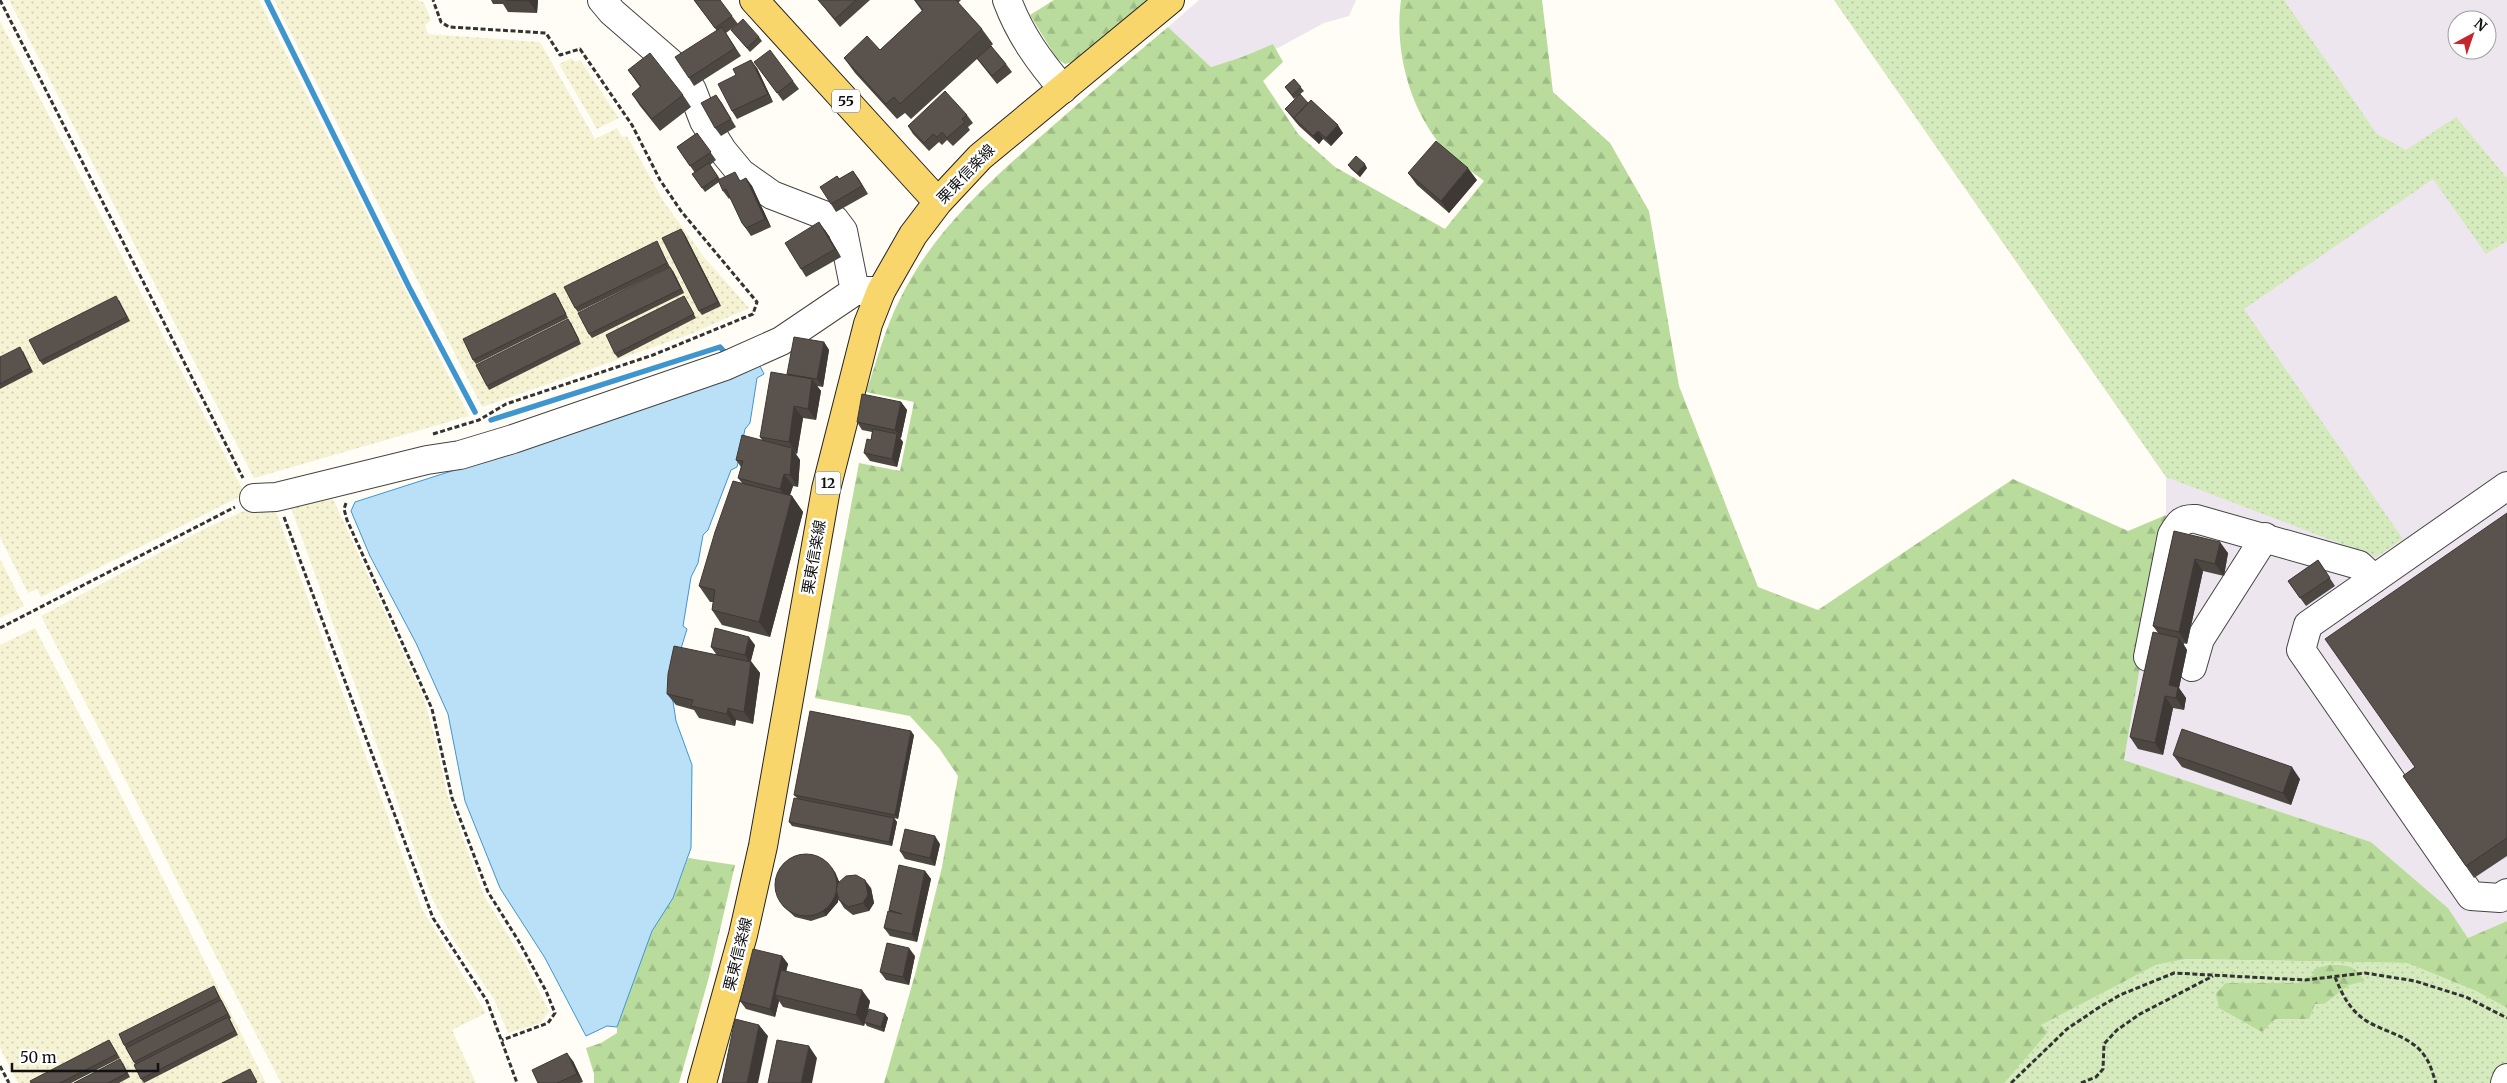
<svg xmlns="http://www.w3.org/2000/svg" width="2507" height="1083" font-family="Merriweather,'Noto Sans JP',serif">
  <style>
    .industrial { fill: #eee6ef; fill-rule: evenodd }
    .farmland { fill: url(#farmland-dots) }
    .grass { fill: url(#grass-dots) }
    .forest { fill: url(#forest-firs) }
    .water { fill: #b9e0f7; stroke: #3f96cf }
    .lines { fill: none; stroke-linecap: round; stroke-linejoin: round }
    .stream { stroke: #3f96cf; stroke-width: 5.5 }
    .minor-casing { stroke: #444; stroke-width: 30 }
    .major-casing { stroke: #222; stroke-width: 30 }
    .path { stroke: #333; stroke-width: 3; stroke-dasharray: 5 2.5; stroke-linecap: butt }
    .minor { stroke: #fff; stroke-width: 28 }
    .major { stroke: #f9d66b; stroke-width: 28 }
    .wall { fill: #4d4742 }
    .shaded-wall { fill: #3f3936 }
    .building { fill: #5a524d; stroke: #3f3936 }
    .labels { text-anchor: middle; stroke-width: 5; stroke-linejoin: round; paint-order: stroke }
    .shield { fill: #fff; stroke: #585858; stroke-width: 1 }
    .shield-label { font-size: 14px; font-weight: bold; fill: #111 }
    .street-label { font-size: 15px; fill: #111; stroke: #fff }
  </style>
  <defs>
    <pattern id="farmland-dots" width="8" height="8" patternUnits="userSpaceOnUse" patternTransform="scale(1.25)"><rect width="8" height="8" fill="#f6f3d4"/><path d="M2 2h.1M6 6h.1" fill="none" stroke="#d2cfb5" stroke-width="1.8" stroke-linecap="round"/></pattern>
    <pattern id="grass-dots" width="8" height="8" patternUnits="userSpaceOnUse" patternTransform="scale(1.25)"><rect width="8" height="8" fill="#d5ebbd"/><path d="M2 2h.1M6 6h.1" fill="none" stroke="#b6c8a1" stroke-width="1.8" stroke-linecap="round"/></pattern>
    <pattern id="forest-firs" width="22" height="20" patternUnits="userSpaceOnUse" patternTransform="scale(1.25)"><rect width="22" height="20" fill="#b9dc9c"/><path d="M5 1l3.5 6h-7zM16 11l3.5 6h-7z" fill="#9ebc85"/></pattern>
  </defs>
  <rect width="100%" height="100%" fill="#fffdf5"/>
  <path class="industrial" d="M 1199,0 L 1356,0 L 1349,16 L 1324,23 L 1276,49 L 1273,44 L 1242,57 L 1211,67 L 1168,27 Z
    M 1834,0 L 2507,0 L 2507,921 L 2468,938 L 2448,908 L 2371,842 L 2124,760 L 2166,515 L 2166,477 ZM 2457,20 L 2487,20 L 2487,50 L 2457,50 Z"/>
  <path class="farmland" d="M 9,0 L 259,0 L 469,416 L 254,478 Z
    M 274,0 L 418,0 L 424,3 L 431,20 L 425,25 L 428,34 L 540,42 L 595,139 L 617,128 L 622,137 L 627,136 L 664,202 L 704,257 L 749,308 L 691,334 L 482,407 Z
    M 0,21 L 245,494 L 41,597 L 37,589 L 28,593 L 0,537 Z
    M 572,58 L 575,62 L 580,60 L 619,118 L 597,129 L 559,64 Z
    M 330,492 L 424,699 L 435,738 L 447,794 L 484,896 L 525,963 L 549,1011 L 541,1023 L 508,1033 L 494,999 L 455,942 L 432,898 L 290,505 Z
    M 250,508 L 275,509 L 422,909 L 486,1013 L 452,1030 L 476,1083 L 281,1083 L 41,616 L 202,530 Z
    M 0,559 L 24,606 L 0,618 Z
    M 35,628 L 135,823 L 266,1083 L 18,1083 L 0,1048 L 0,645 Z"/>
  <path class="grass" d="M 1834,0 L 2284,0 L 2377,134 L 2406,150 L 2456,117 L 2507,178 L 2507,241 L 2486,254 L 2433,179 L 2244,309 L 2403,539 L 2376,557 L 2166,477 Z
    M 2184,959 L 2407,963 L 2476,991 L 2507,1008 L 2507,1083 L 1963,1083 L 2040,1025 L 2156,965 Z"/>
  <path class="forest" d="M 1054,0 L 1153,0 L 1079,61 L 1065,64 L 1057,59 L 1030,15 Z
    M 1401,0 L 1542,0 L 1553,92 L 1610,143 L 1649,211 L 1679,386 L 1758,587 L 1818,610 L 2013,479 L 2128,531 L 2166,515 L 2124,760 L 2371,842 L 2448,908 L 2468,938 L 2507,921 L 2507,1008 L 2476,991 L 2407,963 L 2185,959 L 2156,965 L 2041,1025 L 2048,1032 L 2004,1083 L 884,1083 L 916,971 L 942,867 L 958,776 L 939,748 L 910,716 L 815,698 L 859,463 L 900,471 L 914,402 L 866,392 C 877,361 885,328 900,299 C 933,231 991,180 1047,131 C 1087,96 1127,61 1168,27 L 1211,67 L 1242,57 L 1273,44 L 1283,62 L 1263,81 L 1298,134 L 1335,167 L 1445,229 L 1484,181 C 1472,171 1456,162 1445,150 C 1410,111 1394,51 1401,0 Z
    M 688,858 L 735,865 L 709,977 L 679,1083 L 594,1083 L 594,1074 L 586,1048 L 601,1043 L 617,1033 L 617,1027 L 652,931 L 673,898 Z
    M 2329,965 C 2348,965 2354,965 2365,981 L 2349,985 L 2324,1004 L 2315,1004 L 2309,1019 L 2275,1019 L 2262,1032 L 2219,1008 L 2216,993 L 2226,983 L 2298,983 L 2313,975 L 2314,969 Z"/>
  <path class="water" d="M 760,366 L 764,374 L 757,378 L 750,423 L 745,429 L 737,467 L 731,470 L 708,530 L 703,535 L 698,563 L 691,577 L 683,626 L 687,629 L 675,668 L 672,695 L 676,721 L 692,765 L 691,848 L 673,898 L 652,931 L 617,1027 L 607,1026 L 586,1036 L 545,958 L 500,888 L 465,801 L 448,714 L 416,643 L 370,556 L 351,511 L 355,502 L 620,417 Z"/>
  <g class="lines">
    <path class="stream" d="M 267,0 L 409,287 L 475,412
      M 491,420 L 720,347 L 728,356"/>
    <defs>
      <path id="minor" d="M 602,0 L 612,12 L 680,71 L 692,90 L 704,121 L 722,150 L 741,173 L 772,195 L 834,219 L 843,231 L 855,291
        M 1007,0 C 1020,35 1039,61 1063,89
        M 2507,486 L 2308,625 L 2301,650 L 2471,896 L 2500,898 L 2507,893
        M 254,498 L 276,497 L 427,460 L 460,455 L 513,439 L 725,366 L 781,341 L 855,291 L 881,291
        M 2148,657 L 2172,535 C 2179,523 2182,518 2196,519 L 2359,565 L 2374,579
        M 2192,667 L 2200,639 L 2265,537
        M 2505,1083 L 2507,1078"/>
      <path id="major" d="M 754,0 L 938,202
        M 702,1083 L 743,935 L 763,846 L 826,489 L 868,324 L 881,291 L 913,235 L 938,202 L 980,157 L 1170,0"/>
    </defs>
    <use href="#minor" class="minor-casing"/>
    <use href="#major" class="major-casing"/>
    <path class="path" d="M 0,0 L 243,478
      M 433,434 L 479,420 L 506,404 L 653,355 L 753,314 L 757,302 L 681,211 L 660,180 L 632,125 L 580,49 L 560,55 L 546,33 L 449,27 L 441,22 L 433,0
      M 346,503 L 344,509 L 347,520 L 432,709 L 452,798 L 488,892 L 518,940 L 546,991 L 555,1013 L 548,1023 L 502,1040
      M 284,517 L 433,918 L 487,1001 L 517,1083
      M 0,628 L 235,507
      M 2335,977 C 2342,994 2349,1009 2365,1020 C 2385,1033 2413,1036 2426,1058 C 2431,1065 2433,1075 2436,1083
      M 0,1066 L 9,1083
      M 2011,1083 L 2067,1029 L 2098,1008 L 2120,995 L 2174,973 L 2305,980 L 2365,973 L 2415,981 L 2466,997 L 2507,1018
      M 2081,1083 L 2096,1077 L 2103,1069 L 2104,1044 L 2117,1030 L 2140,1014 L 2213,976"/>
    <use href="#minor" class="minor"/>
    <use href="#major" class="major"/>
  </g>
  <path class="wall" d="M 491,0 L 538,0 L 537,13 L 508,12 L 503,4 L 493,4 Z
    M 694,0 L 732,16 L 738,24 L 726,33 L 741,56 L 694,86 L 689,78 L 717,31 Z
    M 818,0 L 870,0 L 840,27 Z
    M 914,0 L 961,0 L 958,3 L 982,29 L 993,44 L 991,46 L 1006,64 L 1012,72 L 997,84 L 977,59 L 911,119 L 905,113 L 897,119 L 855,73 L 844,58 L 880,50 L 922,11 Z
    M 731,30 L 759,37 L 762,41 L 750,52 Z
    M 757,68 L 773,102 L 737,119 L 732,111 Z
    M 628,70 L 683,95 L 691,107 L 660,131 L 640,106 L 632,94 L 640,87 Z
    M 760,70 L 793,81 L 799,89 L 783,101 Z
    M 1294,79 L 1304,91 L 1294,99 L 1285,87 Z
    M 716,95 L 736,127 L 721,136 L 715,128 Z
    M 1308,103 L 1343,133 L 1331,146 L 1323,139 L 1319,144 L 1299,126 L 1285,109 Z
    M 967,115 L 973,123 L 968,127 L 970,130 L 953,146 L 947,140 L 942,145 L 939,142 L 929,151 L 913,134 L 908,126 Z
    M 697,133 L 716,160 L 710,165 L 720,179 L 741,181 L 746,178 L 752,186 L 771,227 L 751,236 L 742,223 L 730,198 L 729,199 L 723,191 L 719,182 L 705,192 L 692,174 L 695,173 L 677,147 Z
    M 1348,165 L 1367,168 L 1360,177 L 1351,169 Z
    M 853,171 L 868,194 L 836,212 L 831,204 L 837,176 L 839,179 Z
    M 1408,173 L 1477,180 L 1449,213 L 1417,185 Z
    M 825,230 L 841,257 L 806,277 L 801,269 Z
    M 684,233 L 721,306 L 702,315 L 699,311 Z
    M 659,246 L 670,267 L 578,312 L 575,308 Z
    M 673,271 L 684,293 L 592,338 L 589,334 Z
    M 684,296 L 696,318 L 618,358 L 615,354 Z
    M 558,297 L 568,318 L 476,364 L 473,360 Z
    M 119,300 L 130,321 L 43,365 L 40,361 Z
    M 571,323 L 581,344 L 489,390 L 487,386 Z
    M 824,342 L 829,350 L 823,387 L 817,386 L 821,391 L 816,420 L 803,418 L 797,454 L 795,453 L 800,460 L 798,487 L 793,486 L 790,495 L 792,496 L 803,512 L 770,637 L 722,625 L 712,610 L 713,602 L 710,602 L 699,586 L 742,483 L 738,478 L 741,467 L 736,460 L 762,440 L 760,437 L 788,375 L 787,374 Z
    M 23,351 L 33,372 L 0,389 L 0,357 Z
    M 901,402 L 907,410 L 901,438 L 900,438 L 903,442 L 897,467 L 870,461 L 864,453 L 871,440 L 872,432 L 862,430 L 857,422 Z
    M 2507,513 L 2507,856 L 2474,878 L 2403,776 L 2415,767 Z
    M 2174,531 L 2228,553 L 2224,576 L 2203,571 L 2187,644 L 2183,643 L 2187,650 L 2179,688 L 2186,698 L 2184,710 L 2173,708 L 2163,755 L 2138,749 L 2130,737 L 2158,633 L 2153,626 Z
    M 2318,560 L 2335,586 L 2306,606 L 2288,581 Z
    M 755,645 L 751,661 L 760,673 L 753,724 L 736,720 L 735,726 L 699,718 L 694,710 L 676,705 L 667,694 L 716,654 L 711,647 Z
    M 914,735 L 898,819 L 894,818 L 897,822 L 892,846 L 792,826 L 789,822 L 797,798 L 794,795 Z
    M 2173,755 L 2300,779 L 2291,805 L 2182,767 Z
    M 940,844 L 935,866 L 905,859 L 900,851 Z
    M 925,871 L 931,879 L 917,942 L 890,936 L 884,928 L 890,912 L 889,910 Z
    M 835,872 L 839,882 L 871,888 L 874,903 L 869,911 L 853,915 L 844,908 L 838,898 L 838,902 L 826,916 L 811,921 L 795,917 L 783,906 L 781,902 Z
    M 782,956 L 788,964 L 786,971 L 870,1001 L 868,1011 L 885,1014 L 888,1018 L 884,1032 L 867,1026 L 865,1023 L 864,1026 L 783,1007 L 779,1001 L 775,1017 L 746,1009 L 740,1001 Z
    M 915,956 L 909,985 L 886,980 L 880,972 Z
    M 214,986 L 231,1018 L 230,1019 L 238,1035 L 144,1083 L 141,1079 L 135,1064 L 124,1045 Z
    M 109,1040 L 120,1058 L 71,1083 L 31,1083 Z
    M 573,1061 L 583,1082 L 580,1083 L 538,1083 Z
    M 123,1063 L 130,1077 L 119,1083 L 74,1083 Z"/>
  <path class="shaded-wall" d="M 529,0 L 538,0 L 537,13 L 529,1 Z
    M 751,60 L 757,68 L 773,102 L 768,94 Z
    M 716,95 L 722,103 L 736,127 Z
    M 1338,125 L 1343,133 L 1331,146 L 1326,138 Z
    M 1318,131 L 1323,139 L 1319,144 L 1313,136 Z
    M 1365,164 L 1367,168 L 1360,177 L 1357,173 Z
    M 1468,168 L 1477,180 L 1449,213 L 1441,201 Z
    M 853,171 L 859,179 L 868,194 L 862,186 Z
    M 746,178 L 752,186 L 771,227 L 765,219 Z
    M 819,222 L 825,230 L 841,257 L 835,249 Z
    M 681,229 L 684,233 L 721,306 L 718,302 Z
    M 670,267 L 673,271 L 684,293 L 681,289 Z
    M 568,319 L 571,323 L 581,344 L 579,340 Z
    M 824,342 L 829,350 L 823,387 L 817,379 Z
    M 812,379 L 821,391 L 816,420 L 808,409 Z
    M 901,402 L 907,410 L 901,438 L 895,430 Z
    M 794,406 L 803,418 L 797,454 L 789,442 Z
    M 897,434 L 903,442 L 897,467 L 892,459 Z
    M 792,448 L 800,460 L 798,487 L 790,475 Z
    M 784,474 L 793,486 L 788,501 L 780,489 Z
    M 792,496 L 803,512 L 770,637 L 759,622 Z
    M 2220,542 L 2228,553 L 2224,576 L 2215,564 Z
    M 2195,559 L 2203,571 L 2187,644 L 2179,632 Z
    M 749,637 L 755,645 L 750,663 L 745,655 Z
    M 2179,638 L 2187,650 L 2179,688 L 2186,698 L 2184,710 L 2176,698 L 2169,685 Z
    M 751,662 L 760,673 L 753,724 L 744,712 Z
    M 2165,696 L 2173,708 L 2163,755 L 2155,743 Z
    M 728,708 L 736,720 L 735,726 L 727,714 Z
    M 911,731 L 914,735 L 898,819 L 895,815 Z
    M 2292,767 L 2300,779 L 2291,805 L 2283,793 Z
    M 894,818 L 897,822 L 892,846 L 889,842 Z
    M 935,836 L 940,844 L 935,866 L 930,858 Z
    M 832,868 L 835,872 L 841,886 L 838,902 L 826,916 L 823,912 Z
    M 925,871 L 931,879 L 917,942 L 912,934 Z
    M 865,880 L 871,888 L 874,903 L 869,911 L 863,903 Z
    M 909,948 L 915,956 L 909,985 L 903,977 Z
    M 782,956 L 788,964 L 780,996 L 775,995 L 779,1001 L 775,1017 L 770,1009 Z
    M 862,990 L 870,1001 L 864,1026 L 856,1015 Z
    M 885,1014 L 888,1018 L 884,1032 L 881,1027 Z
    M 759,1025 L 768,1036 L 758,1083 L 747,1083 Z
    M 809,1046 L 817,1058 L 812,1083 L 801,1083 Z
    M 567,1053 L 573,1061 L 583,1082 L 577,1074 Z"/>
  <path class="building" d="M 506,0 L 529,0 L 529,1 Z
    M 694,0 L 720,0 L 732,16 L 715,28 Z
    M 818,0 L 856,0 L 835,19 Z
    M 915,0 L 956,0 L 982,29 L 900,104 L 894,97 L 886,104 L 844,58 L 867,36 L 880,50 L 923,10 Z
    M 743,19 L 759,37 L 747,48 L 731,30 Z
    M 722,27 L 735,48 L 689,78 L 675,57 Z
    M 991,46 L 1006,64 L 992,76 L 977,58 Z
    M 770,50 L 793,81 L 777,93 L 754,62 Z
    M 650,53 L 683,95 L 652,119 L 632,94 L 641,86 L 628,70 Z
    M 751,60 L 768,94 L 732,111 L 718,84 L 736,75 L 733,69 Z
    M 1294,79 L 1301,87 L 1292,95 L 1285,87 Z
    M 945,91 L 967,115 L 962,119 L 965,122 L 947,138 L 942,132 L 937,137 L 933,134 L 924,143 L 908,126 Z
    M 1300,94 L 1308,103 L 1294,118 L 1285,109 Z
    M 716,95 L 731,119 L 715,128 L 701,103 Z
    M 1311,100 L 1338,125 L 1326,138 L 1318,131 L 1313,136 L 1294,118 Z
    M 697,133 L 711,152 L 690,166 L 677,147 Z
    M 1436,141 L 1468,168 L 1441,201 L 1408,173 Z
    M 1356,156 L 1365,164 L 1357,173 L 1348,165 Z
    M 709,163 L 718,177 L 702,188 L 692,174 Z
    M 853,171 L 862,186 L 831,204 L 820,187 L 837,176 L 839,179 Z
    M 735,172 L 740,181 L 746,178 L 765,219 L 746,228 L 742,223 L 726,189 L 723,191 L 718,180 Z
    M 819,222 L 835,249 L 801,269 L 785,243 Z
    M 681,229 L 718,302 L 699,311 L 662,238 Z
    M 657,241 L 667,263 L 575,308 L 564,287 Z
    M 670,267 L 681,289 L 589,334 L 578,313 Z
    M 555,293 L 566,314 L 473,360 L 463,339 Z
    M 116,296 L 127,317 L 40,361 L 29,340 Z
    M 684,296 L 694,314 L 615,354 L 606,335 Z
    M 568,319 L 579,340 L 487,386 L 476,365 Z
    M 794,337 L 824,342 L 817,379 L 787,374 Z
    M 20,347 L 30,368 L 0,384 L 0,357 Z
    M 771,372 L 812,379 L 808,409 L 794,406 L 789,442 L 760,437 Z
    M 862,394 L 901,402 L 895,430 L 857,422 Z
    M 873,429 L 897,434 L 892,459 L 864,453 L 867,439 L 871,440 Z
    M 742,435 L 792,448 L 790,475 L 784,474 L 780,489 L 738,478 L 743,461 L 736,460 Z
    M 733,481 L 792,496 L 759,622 L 712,610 L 715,590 L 699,586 L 715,532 Z
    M 2507,513 L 2507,838 L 2466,866 L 2403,776 L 2415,767 L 2325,639 Z
    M 2174,531 L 2220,542 L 2215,564 L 2195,559 L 2179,632 L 2153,626 Z
    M 2318,560 L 2330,578 L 2300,598 L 2288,581 Z
    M 715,628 L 749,637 L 745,655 L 711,647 Z
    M 2153,632 L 2179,638 L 2169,685 L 2178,687 L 2176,698 L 2165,696 L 2155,743 L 2130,737 Z
    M 674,646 L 751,662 L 744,712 L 728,708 L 727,714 L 691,706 L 693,700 L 667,694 L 668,674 Z
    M 810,711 L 911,731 L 895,815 L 794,795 Z
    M 2182,729 L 2292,767 L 2283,793 L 2173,755 Z
    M 794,798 L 894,818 L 889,842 L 789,822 Z
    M 905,829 L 935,836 L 930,858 L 900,851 Z
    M775 885a31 31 0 1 1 62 0a31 31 0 1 1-62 0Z
    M 899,865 L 925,871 L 912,934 L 884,928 L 888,911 L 902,914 L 889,910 Z
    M 856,875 L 865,880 L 868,895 L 863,903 L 848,907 L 839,900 L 836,889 L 838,883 L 846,876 Z
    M 887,943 L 909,948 L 903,977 L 880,972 Z
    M 753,949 L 782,956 L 770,1009 L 740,1001 Z
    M 781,970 L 862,990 L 856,1015 L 775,995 Z
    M 214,986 L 219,997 L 124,1045 L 119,1034 Z
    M 221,1000 L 228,1014 L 134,1062 L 126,1048 Z
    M 869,1009 L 885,1014 L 881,1027 L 864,1022 Z
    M 228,1017 L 235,1031 L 141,1079 L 134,1065 Z
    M 735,1019 L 759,1025 L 747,1083 L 722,1083 Z
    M 109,1040 L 117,1054 L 60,1083 L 31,1083 L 30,1081 Z
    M 777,1040 L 809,1046 L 801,1083 L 768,1083 Z
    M 567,1053 L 577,1074 L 557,1083 L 538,1083 L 532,1070 Z
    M 120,1059 L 127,1073 L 108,1083 L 74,1083 Z
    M 250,1069 L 257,1082 L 254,1083 L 222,1083 Z"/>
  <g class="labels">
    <g class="shield">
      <rect x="832" y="89.5" width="28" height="23" rx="4"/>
      <rect x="815.5" y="471.5" width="25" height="23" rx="4"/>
    </g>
    <g class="shield-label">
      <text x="846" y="106">55</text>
      <text x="828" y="488">12</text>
    </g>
    <g class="street-label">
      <text transform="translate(966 174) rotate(-46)" y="5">栗東信楽線</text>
      <text transform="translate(814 557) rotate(-80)" y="5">栗東信楽線</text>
      <text transform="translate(738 954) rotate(-76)" y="5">栗東信楽線</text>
    </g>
  </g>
  <g transform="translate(2472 35) rotate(40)"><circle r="24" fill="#ffffff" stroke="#a0a0a0"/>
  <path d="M0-4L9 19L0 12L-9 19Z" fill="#c4262e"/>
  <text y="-8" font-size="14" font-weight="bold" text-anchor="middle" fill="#111111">N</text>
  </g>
  <path d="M12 1063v8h146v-8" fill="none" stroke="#111111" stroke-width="2.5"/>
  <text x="20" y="1063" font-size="15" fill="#111111" stroke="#ffffff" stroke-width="4" paint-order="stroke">50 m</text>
</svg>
